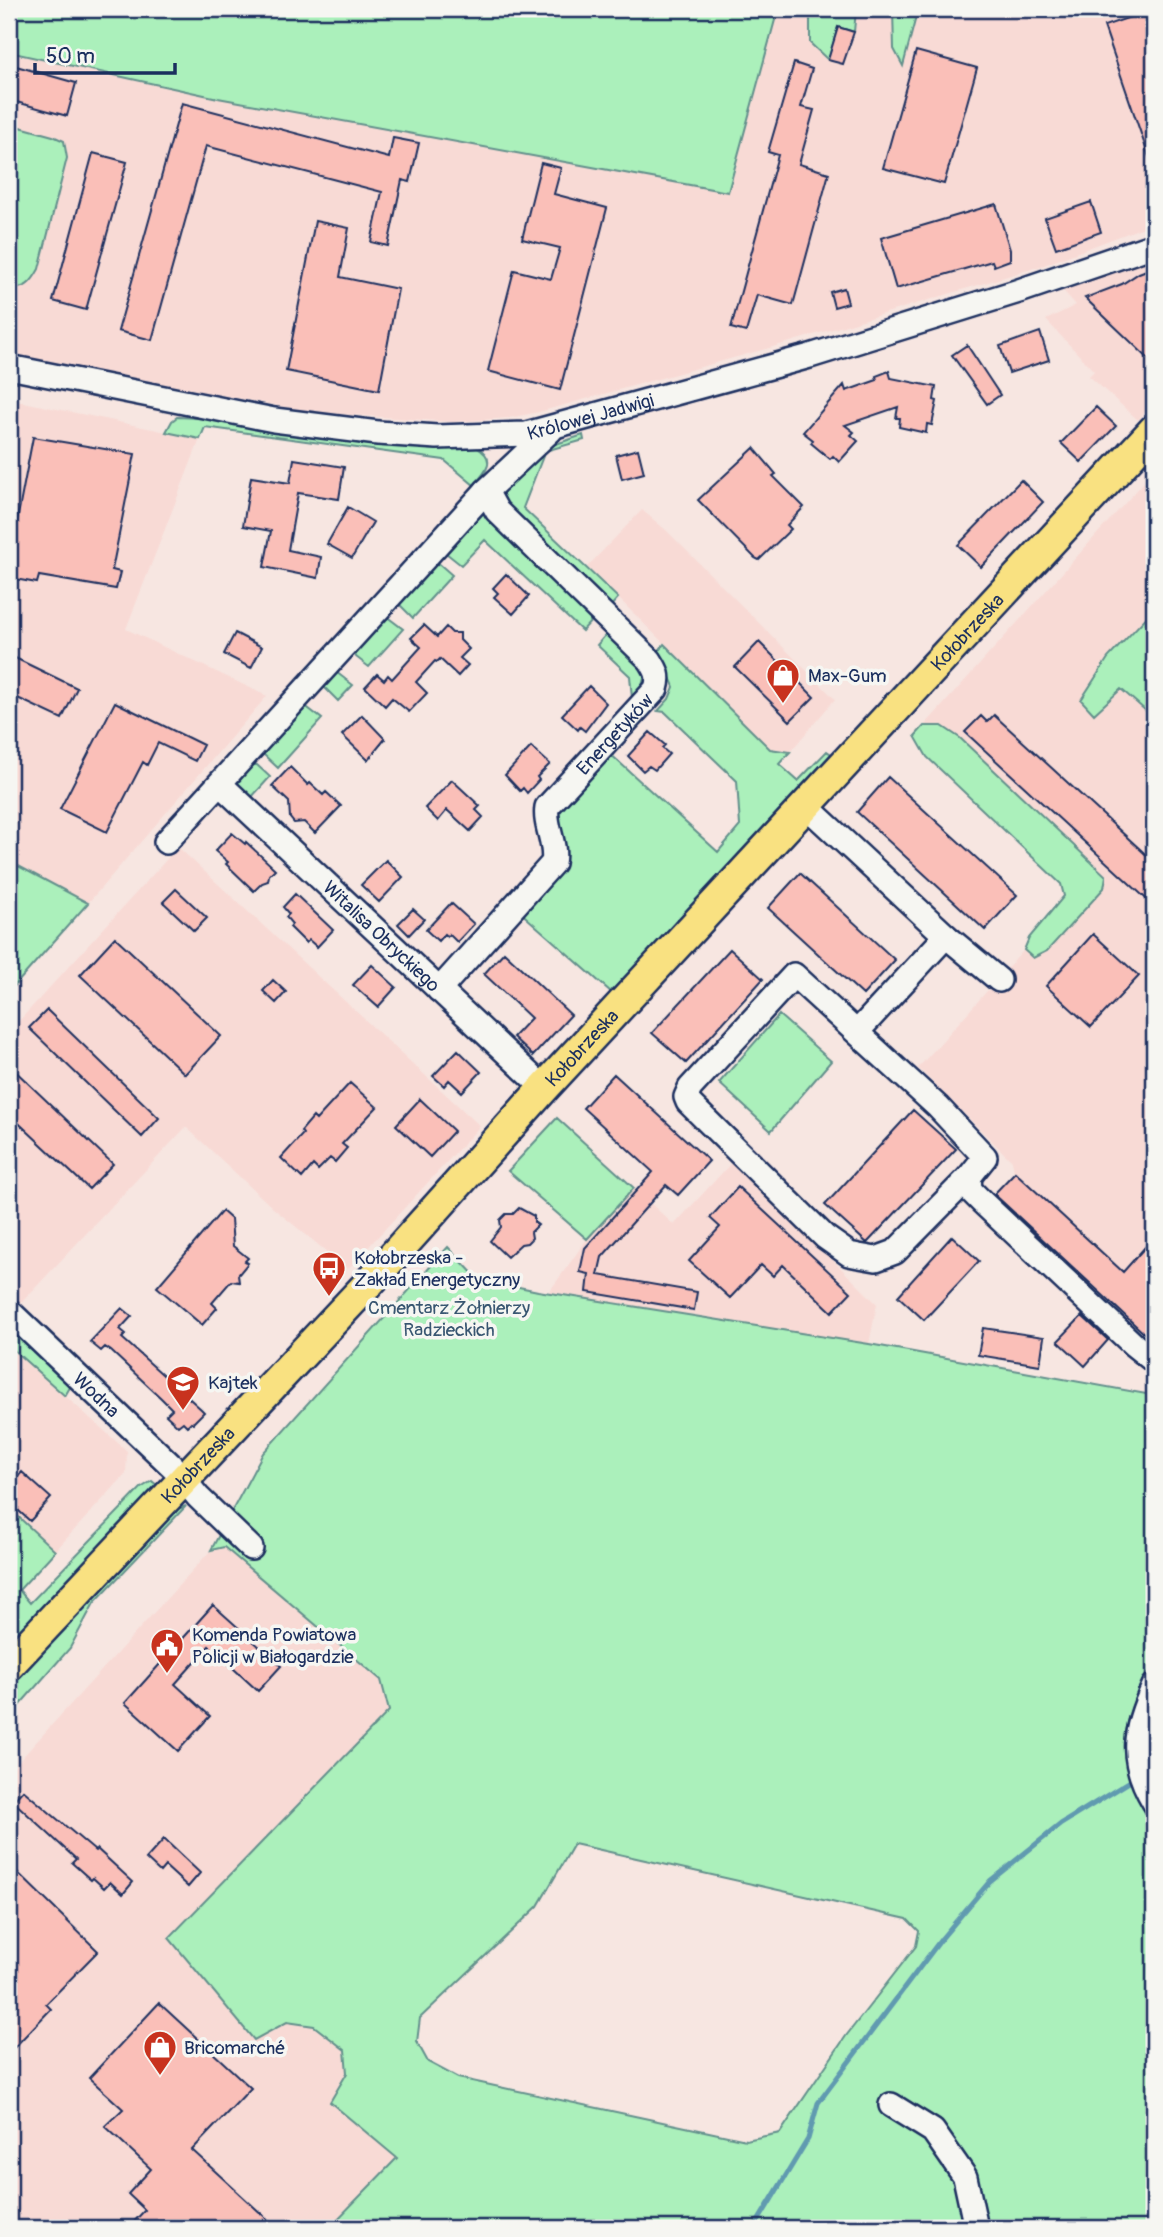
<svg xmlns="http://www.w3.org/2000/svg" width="1163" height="2237" font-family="Pangolin,sans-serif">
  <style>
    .built { fill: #f8dad5 }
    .green { fill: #abf0bb; stroke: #63908c; stroke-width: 2; fill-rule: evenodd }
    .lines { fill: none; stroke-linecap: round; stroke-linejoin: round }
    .stream { stroke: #619ab0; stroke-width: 5 }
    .building { fill: #fabfb8; stroke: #1b2f5e; stroke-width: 2 }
    .minor-casing { stroke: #1b2f5e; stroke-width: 28 }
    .major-casing { stroke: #1b2f5e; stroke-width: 35 }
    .minor { stroke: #f6f6f2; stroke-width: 23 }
    .major { stroke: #f9e181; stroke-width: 30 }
    .labels { text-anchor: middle; stroke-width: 7; stroke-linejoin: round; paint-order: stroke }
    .street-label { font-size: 19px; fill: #1b2f5e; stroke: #f6f6f2 }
    .poi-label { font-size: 19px; fill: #1b2f5e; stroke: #f6f6f2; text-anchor: start }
    .park-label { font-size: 19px; fill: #385671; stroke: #f6f6f2 }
  </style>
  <rect width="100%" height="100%" fill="#f7e6e1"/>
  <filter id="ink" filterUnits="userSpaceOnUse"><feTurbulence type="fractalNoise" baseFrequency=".0143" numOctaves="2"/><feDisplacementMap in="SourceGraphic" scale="14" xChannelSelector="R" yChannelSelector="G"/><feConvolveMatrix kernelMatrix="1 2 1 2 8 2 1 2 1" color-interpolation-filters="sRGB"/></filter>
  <g filter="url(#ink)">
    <path class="built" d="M 778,9 L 1154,9 L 1154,223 L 1044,265 L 787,343 L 539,412 L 509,418 L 453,422 L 310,412 L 9,354 L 9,52 L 218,98 L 728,192 Z
      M 1154,255 L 1154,402 L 1138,420 L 1089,376 L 1094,371 L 1046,320 L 1076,305 L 1060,287 Z
      M 9,399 L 200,439 L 126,629 L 267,696 L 88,903 L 9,861 Z
      M 1154,471 L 1154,1343 L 993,1196 L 1014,1172 L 1012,1161 L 918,1068 L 1023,951 L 1029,938 L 1064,896 L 1061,884 L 927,757 L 915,736 Z
      M 642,510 L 667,531 L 835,699 L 790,752 L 770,749 L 587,567 Z
      M 178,847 L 480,1126 L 348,1269 L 273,1208 L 186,1127 L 21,1303 L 9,1292 L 9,1032 Z
      M 733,1161 L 877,1304 L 869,1344 L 549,1292 L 587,1239 L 634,1188 L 674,1225 Z
      M 9,1346 L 127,1451 L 126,1474 L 55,1551 L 9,1508 Z
      M 224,1546 L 381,1680 L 389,1711 L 169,1938 L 254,2040 L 287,2022 L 314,2026 L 345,2050 L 347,2073 L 330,2102 L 397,2158 L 329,2228 L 9,2228 L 9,1772 L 211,1550 Z"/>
    <path class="green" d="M 9,9 L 778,9 L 728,192 L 218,98 L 9,52 Z
      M 810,9 L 856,9 L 854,32 L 838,27 L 828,60 L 810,43 Z
      M 893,9 L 918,9 L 903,66 L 894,49 Z
      M 9,124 L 53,136 L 64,141 L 67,158 L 39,269 C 32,282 25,291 9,287 Z
      M 177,417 C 229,418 280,432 331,439 C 380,447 427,445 476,447 C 498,459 486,472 474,485 L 444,460 L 205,427 L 200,439 L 166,432 L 172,421 Z
      M 583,435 L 584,440 L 545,451 L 523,508 L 618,598 L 610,607 L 507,510 L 503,498 L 503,486 L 544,448 Z
      M 484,510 L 593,619 L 582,631 L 485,540 L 461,565 L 446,553 L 445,549 L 475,514 Z
      M 436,561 L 452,575 L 413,618 L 397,602 Z
      M 1154,609 L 1154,718 L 1121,689 L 1094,714 L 1081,700 L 1108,658 Z
      M 386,616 L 403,629 L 369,667 L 356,657 L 354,650 Z
      M 609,631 L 646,671 L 642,686 L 632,698 L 630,676 L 597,645 Z
      M 664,644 L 770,749 L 790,752 L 779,764 L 798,781 L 827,751 L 831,754 L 611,992 L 519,911 L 557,869 L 553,815 L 608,752 L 718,852 L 740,826 L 737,781 L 665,712 L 658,711 L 669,699 L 674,687 C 670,674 660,665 658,652 Z
      M 336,672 L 353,685 L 338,701 L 323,686 Z
      M 304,705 L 322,719 L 278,768 L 264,755 L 265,750 Z
      M 924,726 L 942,726 L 960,738 L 1106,876 L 1104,888 L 1047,951 L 1033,958 L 1024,950 L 1029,938 L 1064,896 L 1061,884 L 927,757 L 915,736 Z
      M 252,765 L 257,765 L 270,777 L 250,799 L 239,789 L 238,783 Z
      M 9,861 L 88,903 L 9,992 Z
      M 779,1015 L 831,1061 L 771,1131 L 719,1083 Z
      M 557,1118 L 634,1188 L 587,1239 L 508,1171 Z
      M 448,1247 L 477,1278 L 538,1291 L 869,1344 L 1146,1394 L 1154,1386 L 1154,1661 C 1143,1684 1128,1708 1125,1733 C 1122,1761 1140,1798 1149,1823 L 1154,1831 L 1154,2228 L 329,2228 L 397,2158 L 330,2102 L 347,2073 L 345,2050 L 314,2026 L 287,2022 L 254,2040 L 169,1938 L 389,1711 L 381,1680 L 224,1547 L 211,1550 L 263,1453 ZM 574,1844 L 907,1919 L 919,1931 L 916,1946 L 846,2036 L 780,2133 L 746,2140 L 458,2078 L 428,2062 L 417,2042 L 420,2018 L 538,1906 Z
      M 9,1322 L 73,1382 L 65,1396 L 9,1346 Z
      M 152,1481 L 158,1486 L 9,1643 L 9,1508 L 55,1551 L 19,1590 L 30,1603 L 141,1488 Z
      M 186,1506 L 94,1603 L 70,1648 L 9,1717 L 9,1688 L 174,1510 Z"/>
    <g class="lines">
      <path class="stream" d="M 1145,1772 L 1154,1766
        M 754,2228 L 808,2139 L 818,2103 L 942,1938 L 990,1881 L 1061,1824 L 1137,1777"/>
    </g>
    <path class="building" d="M 1145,12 L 1149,24 L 1154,22 L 1154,166 L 1152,166 L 1104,26 Z
      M 838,27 L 854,32 L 843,64 L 828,60 Z
      M 916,51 L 977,68 L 944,184 L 883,168 Z
      M 794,63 L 812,69 L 801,107 L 814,110 L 799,164 L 829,173 L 793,305 L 757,295 L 746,332 L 731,328 L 778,155 L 768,152 Z
      M 9,64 L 76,83 L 67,116 L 9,100 Z
      M 182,103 L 389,158 L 393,138 L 419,143 L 410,182 L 402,180 L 388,246 L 371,242 L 382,192 L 206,146 L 152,340 L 118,331 Z
      M 93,153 L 127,162 L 86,310 L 53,301 Z
      M 541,163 L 561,168 L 554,194 L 607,208 L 560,390 L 488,371 L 514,270 L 551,279 L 560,248 L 522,239 Z
      M 1091,202 L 1101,232 L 1056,248 L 1045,218 Z
      M 996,204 L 1010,250 L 1010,260 L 994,266 L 992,261 L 896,289 L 881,238 Z
      M 315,221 L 349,228 L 340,277 L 398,289 L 379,390 L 286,371 Z
      M 1154,267 L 1154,364 L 1085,298 L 1122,284 L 1139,273 Z
      M 844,288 L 848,303 L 834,307 L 830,292 Z
      M 1040,332 L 1049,360 L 1009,373 L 1000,346 Z
      M 967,345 L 1000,395 L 987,404 L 952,355 Z
      M 889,371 L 891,378 L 936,387 L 934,400 L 937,401 L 932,425 L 927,424 L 926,433 L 899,427 L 900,418 L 896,418 L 898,407 L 845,425 L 854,432 L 851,435 L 858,441 L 839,462 L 833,456 L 830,459 L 811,443 L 813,440 L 803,432 L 844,385 L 846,391 L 877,380 L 876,376 Z
      M 1096,407 L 1116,426 L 1081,462 L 1061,443 Z
      M 33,437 L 135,454 L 112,570 L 120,572 L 116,589 L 39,576 L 37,583 L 9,578 L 9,552 L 11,552 Z
      M 754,448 L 776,474 L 773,476 L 804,507 L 787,525 L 791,529 L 759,560 L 755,558 L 698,500 Z
      M 638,449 L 644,473 L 622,479 L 616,455 Z
      M 294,459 L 344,467 L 339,499 L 298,493 L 288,550 L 321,557 L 318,578 L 264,567 L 271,531 L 243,526 L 251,477 L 290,483 Z
      M 1021,480 L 1043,502 L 981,567 L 958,545 Z
      M 348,507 L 373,522 L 352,558 L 327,544 Z
      M 506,574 L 529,596 L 513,614 L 494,597 L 498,593 L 493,588 Z
      M 424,625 L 437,637 L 446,627 L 452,633 L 460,633 L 460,640 L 469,649 L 460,658 L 468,665 L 458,676 L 440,659 L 437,662 L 435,661 L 416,682 L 427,693 L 409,712 L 392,698 L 385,706 L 365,687 L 377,674 L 384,680 L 388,675 L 392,679 L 421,647 L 411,638 Z
      M 235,633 L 262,647 L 251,668 L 224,654 Z
      M 759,642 L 814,697 L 790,721 L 735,667 Z
      M 9,655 L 77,688 L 62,719 L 9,694 Z
      M 589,686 L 606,703 L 585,731 L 580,727 L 578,730 L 562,715 Z
      M 115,702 L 203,745 L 195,761 L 158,743 L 147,765 L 143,762 L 107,832 L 60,809 Z
      M 362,715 L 385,739 L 368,760 L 342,735 Z
      M 994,715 L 1154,862 L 1154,906 L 965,732 L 981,716 L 987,722 Z
      M 650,732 L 665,745 L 662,748 L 669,754 L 655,770 L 649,766 L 643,771 L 628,756 Z
      M 531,747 L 550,764 L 537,777 L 539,780 L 527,793 L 523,788 L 520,791 L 505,775 Z
      M 290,767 L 308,785 L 310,783 L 323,795 L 326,792 L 341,806 L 315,833 L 304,822 L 294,823 L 290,818 L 289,802 L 272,786 Z
      M 888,777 L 1017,895 L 985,930 L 857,812 Z
      M 452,780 L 480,806 L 476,810 L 483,817 L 470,831 L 447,810 L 438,821 L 425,808 Z
      M 232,833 L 245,844 L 246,842 L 275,869 L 269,875 L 268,881 L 262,883 L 254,891 L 226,864 L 228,862 L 215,851 Z
      M 386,860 L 403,877 L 379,902 L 361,885 Z
      M 800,873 L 895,960 L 863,995 L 768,908 Z
      M 176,889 L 207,918 L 194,931 L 163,902 Z
      M 295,894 L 333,930 L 317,947 L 309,940 L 306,943 L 290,927 L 292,924 L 286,917 L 289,914 L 283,907 Z
      M 451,903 L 474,924 L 457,942 L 449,934 L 447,937 L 444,934 L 438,941 L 426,930 Z
      M 413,909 L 424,919 L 409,935 L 398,924 Z
      M 1093,934 L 1139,976 L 1091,1027 L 1046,986 Z
      M 115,937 L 221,1036 L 185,1074 L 80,975 Z
      M 730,949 L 763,979 L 686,1063 L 652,1033 Z
      M 504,952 L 571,1015 L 533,1056 L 513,1037 L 531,1018 L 484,974 Z
      M 372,965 L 396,987 L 378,1007 L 353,985 Z
      M 273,980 L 286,992 L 276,1003 L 263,991 Z
      M 47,1010 L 159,1118 L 142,1137 L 29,1028 Z
      M 458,1050 L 481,1072 L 462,1092 L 449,1080 L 444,1086 L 433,1076 Z
      M 9,1065 L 113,1164 L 89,1189 L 9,1114 Z
      M 614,1074 L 709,1161 L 678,1195 L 666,1185 L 602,1257 L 598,1275 L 697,1292 L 694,1310 L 587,1292 L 589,1274 L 580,1272 L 585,1248 L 653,1172 L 583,1108 Z
      M 350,1083 L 377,1107 L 342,1144 L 347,1148 L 335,1162 L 330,1158 L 318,1170 L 313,1165 L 302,1178 L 281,1158 L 303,1134 L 301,1131 L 313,1117 L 316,1120 Z
      M 420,1099 L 454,1131 L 430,1157 L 396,1125 Z
      M 913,1110 L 956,1149 L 867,1243 L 825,1205 Z
      M 1015,1172 L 1123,1272 L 1154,1237 L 1154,1329 L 1148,1337 L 994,1194 Z
      M 738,1187 L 851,1292 L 832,1312 L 783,1265 L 773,1276 L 761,1265 L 730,1298 L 689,1261 L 720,1227 L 710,1218 Z
      M 519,1208 L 534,1216 L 534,1222 L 538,1225 L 531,1232 L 532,1238 L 527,1243 L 521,1244 L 507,1257 L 490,1241 L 501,1227 L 500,1220 L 506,1214 L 513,1214 Z
      M 222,1211 L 231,1219 L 233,1246 L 248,1258 L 245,1261 L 248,1263 L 238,1275 L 239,1282 L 231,1281 L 212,1303 L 217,1308 L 202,1325 L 157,1287 Z
      M 952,1236 L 979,1261 L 924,1320 L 898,1296 Z
      M 122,1308 L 132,1316 L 120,1329 L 126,1334 L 122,1338 L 201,1409 L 204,1412 L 193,1423 L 191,1422 L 187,1426 L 183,1422 L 178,1426 L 166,1415 L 172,1409 L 161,1398 L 111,1351 L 105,1347 L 101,1351 L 90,1342 Z
      M 1082,1316 L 1108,1340 L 1085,1366 L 1058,1341 Z
      M 983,1328 L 1044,1337 L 1040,1365 L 978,1355 Z
      M 22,1472 L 51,1498 L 30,1521 L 9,1502 L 9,1487 Z
      M 213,1605 L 281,1666 L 258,1691 L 209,1646 L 175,1684 L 210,1716 L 178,1751 L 125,1703 Z
      M 23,1790 L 95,1851 L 97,1849 L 133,1882 L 123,1894 L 110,1882 L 104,1888 L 93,1878 L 91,1880 L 72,1863 L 76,1859 L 13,1801 Z
      M 164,1839 L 200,1873 L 188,1887 L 165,1866 L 160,1872 L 146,1859 Z
      M 9,1864 L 98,1951 L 46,2004 L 51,2009 L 9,2053 Z
      M 159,2003 L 251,2088 L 192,2150 L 277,2228 L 128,2228 L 145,2210 L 128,2194 L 151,2169 L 105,2126 L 123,2109 L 89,2078 Z"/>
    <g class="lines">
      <defs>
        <g id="minor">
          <path id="s1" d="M 9,367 L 274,420 L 378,433 L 437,437 L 526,434 L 810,356 L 1019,291 L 1154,245"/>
          <path id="s2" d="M 220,784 L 544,1088"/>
          <path d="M 805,805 L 946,936 L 999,980"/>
          <path d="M 166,842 L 486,491 L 551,430"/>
          <path d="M 794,975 L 938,1107 L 985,1157 L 969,1177 L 895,1252 L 876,1259 L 859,1256 L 849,1254 L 825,1237 L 688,1102 L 686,1097 L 690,1088 Z"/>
          <path id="s3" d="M 439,990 L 553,863 C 557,844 544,826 547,807 L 656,689 C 660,676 657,671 650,660 L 497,511 L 486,491"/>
          <path d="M 858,1031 L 946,936"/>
          <path d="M 969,1177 L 970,1190 L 982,1202 L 1134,1345 L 1154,1361"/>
          <path id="s4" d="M 9,1311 L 176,1470 L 198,1497 L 251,1548"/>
          <path d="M 1154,1686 C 1134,1729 1128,1759 1154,1802"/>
          <path d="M 891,2105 L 933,2131 L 965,2177 L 976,2228"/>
        </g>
        <g id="major">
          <path id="s5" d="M 9,1665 L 368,1284 L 544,1088 L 1154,430"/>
        </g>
      </defs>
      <use href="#minor" class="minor-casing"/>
      <use href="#major" class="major-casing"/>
      <use href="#minor" class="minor"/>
      <use href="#major" class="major"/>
    </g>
  </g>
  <defs>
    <symbol id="shop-pin" viewBox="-11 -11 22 30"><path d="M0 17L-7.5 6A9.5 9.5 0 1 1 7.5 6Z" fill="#c8321e" stroke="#f6f6f2"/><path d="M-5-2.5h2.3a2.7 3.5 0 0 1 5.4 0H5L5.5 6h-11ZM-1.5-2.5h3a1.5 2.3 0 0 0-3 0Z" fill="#fff"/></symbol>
    <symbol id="bus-pin" viewBox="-11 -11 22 30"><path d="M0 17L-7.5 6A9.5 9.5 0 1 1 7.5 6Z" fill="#c8321e" stroke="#f6f6f2"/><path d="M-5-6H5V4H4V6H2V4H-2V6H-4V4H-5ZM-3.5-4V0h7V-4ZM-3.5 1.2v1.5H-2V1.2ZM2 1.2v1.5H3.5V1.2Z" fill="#fff"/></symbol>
    <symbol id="school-pin" viewBox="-11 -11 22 30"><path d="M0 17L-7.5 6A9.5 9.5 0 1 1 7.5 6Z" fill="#c8321e" stroke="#f6f6f2"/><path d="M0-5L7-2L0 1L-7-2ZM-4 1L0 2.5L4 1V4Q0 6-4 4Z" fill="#fff"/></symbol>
    <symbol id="civic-pin" viewBox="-11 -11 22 30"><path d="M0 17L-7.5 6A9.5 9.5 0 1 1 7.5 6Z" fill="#c8321e" stroke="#f6f6f2"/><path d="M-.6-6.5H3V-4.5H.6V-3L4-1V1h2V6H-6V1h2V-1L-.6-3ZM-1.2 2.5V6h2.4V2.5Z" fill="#fff"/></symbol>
  </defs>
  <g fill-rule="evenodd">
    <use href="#shop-pin" x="764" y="656" width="38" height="52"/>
    <use href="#bus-pin" x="310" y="1249" width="38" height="52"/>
    <use href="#school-pin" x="164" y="1363" width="38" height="52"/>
    <use href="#civic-pin" x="148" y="1626" width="38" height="52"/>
    <use href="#shop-pin" x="141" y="2028" width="38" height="52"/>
  </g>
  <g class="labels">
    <g class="street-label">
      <text dy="7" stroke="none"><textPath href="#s1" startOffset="590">Królowej Jadwigi</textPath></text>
      <text dy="7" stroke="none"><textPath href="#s5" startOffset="1409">Kołobrzeska</textPath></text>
      <text dy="7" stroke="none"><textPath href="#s3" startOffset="327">Energetyków</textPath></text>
      <text dy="7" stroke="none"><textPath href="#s2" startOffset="222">Witalisa Obryckiego</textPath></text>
      <text dy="7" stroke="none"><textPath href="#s5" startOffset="842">Kołobrzeska</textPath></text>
      <text dy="7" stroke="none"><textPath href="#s4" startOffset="121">Wodna</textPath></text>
      <text dy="7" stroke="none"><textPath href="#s5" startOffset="275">Kołobrzeska</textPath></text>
    </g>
    <g class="poi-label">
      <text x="808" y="682">Max-Gum</text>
      <text x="354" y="1264">Kołobrzeska -<tspan x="354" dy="22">Zakład Energetyczny</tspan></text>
      <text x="208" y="1389">Kajtek</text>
      <text x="192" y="1641">Komenda Powiatowa<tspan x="192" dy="22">Policji w Białogardzie</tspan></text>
      <text x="184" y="2054">Bricomarché</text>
    </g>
    <g class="park-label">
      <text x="449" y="1314">Cmentarz Żołnierzy<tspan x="449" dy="22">Radzieckich</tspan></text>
    </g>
  </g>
  <rect width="1163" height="2237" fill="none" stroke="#f6f6f2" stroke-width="35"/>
  <rect x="18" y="18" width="1128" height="2202" fill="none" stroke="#1b2f5e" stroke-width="2.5" filter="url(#ink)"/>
  <path d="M35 63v10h140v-10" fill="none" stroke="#1b2f5e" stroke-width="3.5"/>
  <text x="46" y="63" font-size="21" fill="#1b2f5e" stroke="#f6f6f2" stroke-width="5" paint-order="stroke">50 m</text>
</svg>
